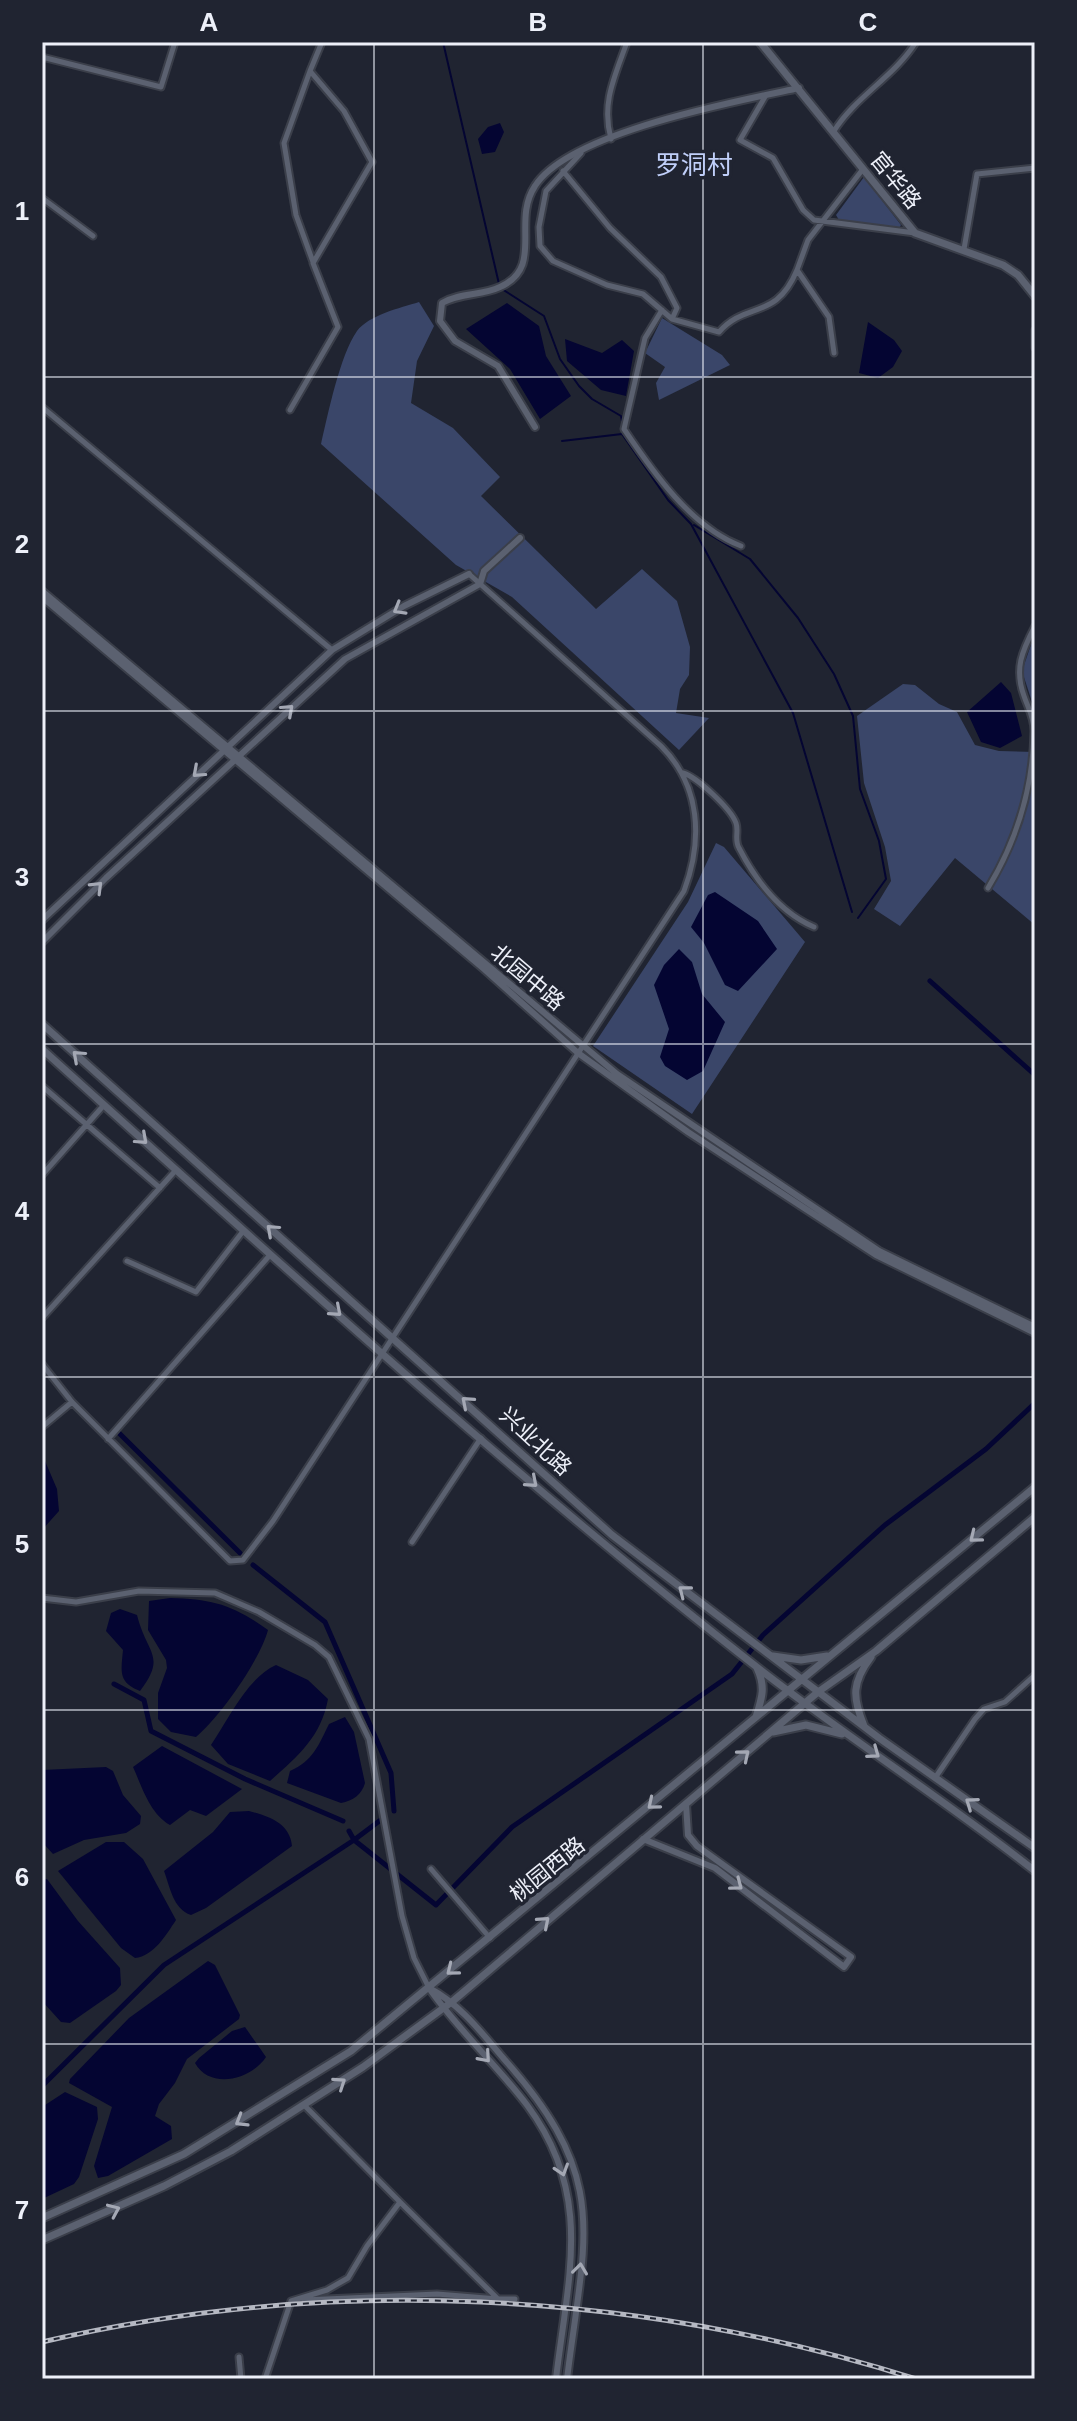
<svg xmlns="http://www.w3.org/2000/svg" width="1077" height="2421" font-family="Arial,'Noto Sans SC',sans-serif">
  <style>
    .green { fill: #3a4669 }
    .water { fill: #040532 }
    .lines { fill: none; stroke-linecap: round; stroke-linejoin: round }
    .stream { stroke: #040532; stroke-width: 2 }
    .canal { stroke: #040532; stroke-width: 5 }
    .minor-casing { stroke: #3b3f4a; stroke-width: 9 }
    .tertiary-casing { stroke: #3b3f4a; stroke-width: 10 }
    .secondary-casing { stroke: #3b3f4a; stroke-width: 11 }
    .minor { stroke: #5b6170; stroke-width: 5 }
    .tertiary { stroke: #5b6170; stroke-width: 6 }
    .secondary { stroke: #5b6170; stroke-width: 7 }
    .rail-casing { stroke: #b5b8c2; stroke-width: 5 }
    .rail { stroke: #202431; stroke-width: 2; stroke-dasharray: 6; stroke-linecap: butt }
    .oneway { stroke: #a4a8b4 }
    .grid { fill: none; stroke: #edf0f9; stroke-width: 2; stroke-opacity: 0.55 }
    .labels { text-anchor: middle; stroke-width: 7; stroke-linejoin: round; paint-order: stroke }
    .street-label { font-size: 22px; fill: #edf0f9; stroke: #202431 }
    .quarter-label { font-size: 26px; fill: #c0cff9; stroke: #202431 }
    .neatline { fill: none; stroke: #edf0f9; stroke-width: 3 }
    .grid-label { font-size: 26px; text-anchor: middle; font-weight: bold; fill: #edf0f9 }
  </style>
  <rect width="100%" height="100%" fill="#202431"/>
  <path class="green" d="M 864,177 L 901,225 L 899,228 L 839,220 L 836,215 Z
    M 419,302 L 434,326 L 417,361 L 411,403 L 453,428 L 500,477 L 481,496 L 596,609 L 642,569 L 677,601 L 690,647 L 689,675 L 680,689 L 676,713 L 709,718 L 679,750 L 512,597 L 456,565 L 321,444 C 328,414 340,355 357,331 C 369,315 400,308 419,302 Z
    M 662,318 L 722,355 L 730,365 L 659,400 L 656,383 L 665,367 L 645,353 Z
    M 1035,633 L 1035,711 L 1022,671 Z
    M 903,684 L 915,685 L 939,704 L 957,712 L 975,745 L 999,751 L 1035,752 L 1035,925 L 955,858 L 900,926 L 874,909 L 891,881 L 885,847 L 864,783 L 857,716 Z
    M 716,843 L 724,847 L 805,942 L 692,1114 L 593,1046 L 688,902 Z"/>
  <path class="water" d="M 500,123 L 504,132 L 495,152 L 482,154 L 478,139 L 488,127 Z
    M 507,303 L 539,326 L 546,356 L 571,396 L 540,419 L 510,369 L 466,329 Z
    M 868,322 L 894,340 L 902,351 L 893,367 L 878,378 L 859,373 Z
    M 565,339 L 602,353 L 622,340 L 634,351 L 626,396 L 601,390 L 567,361 Z
    M 1001,682 L 1011,693 L 1022,736 L 1000,748 L 981,742 L 967,712 Z
    M 715,892 L 758,921 L 777,949 L 738,991 L 725,985 L 704,943 L 691,927 L 708,895 Z
    M 679,949 L 692,962 L 702,994 L 725,1022 L 703,1071 L 687,1080 L 665,1066 L 660,1057 L 669,1029 L 654,985 L 664,965 Z
    M 42,1454 L 57,1489 L 59,1511 L 42,1530 Z
    M 170,1598 C 213,1599 233,1605 268,1630 C 260,1660 220,1717 196,1737 L 171,1732 L 158,1719 L 158,1693 L 167,1668 L 166,1660 L 148,1630 L 149,1601 Z
    M 120,1609 L 137,1615 C 147,1655 167,1655 140,1691 C 118,1682 121,1672 123,1650 L 106,1631 L 111,1613 Z
    M 276,1665 L 308,1680 L 328,1699 C 321,1737 298,1756 270,1781 L 228,1764 L 211,1745 C 228,1720 247,1678 276,1665 Z
    M 345,1717 L 354,1732 L 365,1783 C 362,1794 353,1801 341,1803 L 287,1783 L 290,1771 C 313,1761 318,1746 329,1724 Z
    M 162,1746 L 242,1789 L 206,1816 L 190,1810 L 170,1825 C 150,1814 142,1787 133,1767 Z
    M 106,1767 L 113,1771 L 123,1795 L 141,1816 L 140,1824 L 126,1833 L 84,1840 L 53,1854 L 42,1842 L 42,1770 Z
    M 249,1811 C 268,1816 290,1823 292,1846 L 206,1908 L 191,1915 C 173,1909 170,1887 164,1871 L 213,1832 L 230,1812 Z
    M 106,1842 L 124,1842 L 143,1859 L 176,1920 C 166,1935 154,1956 135,1958 L 121,1948 L 58,1871 Z
    M 47,1879 L 78,1921 L 120,1968 L 121,1985 L 116,1991 L 70,2023 L 61,2022 L 42,2001 L 42,1880 Z
    M 208,1961 L 215,1965 L 240,2015 L 239,2019 L 187,2059 L 175,2083 L 159,2104 L 155,2116 L 171,2126 L 172,2139 L 108,2176 L 98,2178 L 94,2166 L 112,2107 L 69,2083 L 70,2079 L 129,2018 Z
    M 245,2027 L 266,2057 C 251,2080 210,2090 195,2063 L 199,2058 L 232,2031 Z
    M 65,2092 L 97,2107 L 98,2119 L 79,2177 L 74,2184 L 42,2199 L 42,2107 Z"/>
  <g class="lines">
    <path class="stream" d="M 443,42 L 499,284
      M 502,289 L 544,316 L 560,359 L 579,386 L 592,399 L 621,416 L 622,421
      M 562,441 L 622,434 L 668,500 L 691,524 L 793,713 L 852,912
      M 694,525 L 750,559 L 798,618 L 834,674 L 853,716 L 860,789 L 879,841 L 886,879 L 858,918"/>
    <path class="canal" d="M 930,981 L 1035,1075
      M 119,1433 L 240,1553
      M 253,1565 L 325,1622 L 391,1773 L 394,1811
      M 114,1684 L 144,1700 L 151,1731 L 245,1779 L 343,1821
      M 349,1831 L 354,1840 L 382,1819
      M 42,2086 L 164,1965 L 354,1840 L 436,1905 L 512,1827 L 732,1674 L 763,1635 L 885,1525 L 986,1449 L 1035,1403"/>
    <defs>
      <path id="minor" d="M 42,57 L 161,87 L 175,42
        M 310,71 L 284,143 L 296,215 L 313,262
        M 766,95 L 740,140 L 773,158 L 803,210 L 814,220 L 915,233
        M 834,131 C 856,96 894,77 916,42
        M 611,139 C 601,103 615,76 627,42
        M 581,153 L 546,191 L 539,227 L 540,246 L 553,261 L 607,285 L 643,294 L 672,319
        M 563,171 L 610,228 L 661,277 L 677,308 L 672,319 L 719,332 C 746,301 776,321 797,270 L 829,317 L 834,353
        M 42,198 L 93,236
        M 964,249 L 977,174 L 1035,168
        M 797,270 L 808,240 L 863,169
        M 662,310 L 645,338 L 624,429 C 653,472 691,527 741,546
        M 1035,330 L 1035,348
        M 42,407 L 332,650
        M 290,410 L 338,327 L 313,263 L 372,162 L 344,111 L 310,71 L 322,42
        M 683,773 C 697,777 731,809 736,823 C 739,831 734,840 739,848 C 756,881 779,912 814,927
        M 988,888 C 1017,840 1033,788 1034,731 C 1034,717 1028,708 1024,696 C 1014,669 1022,651 1035,626
        M 42,1086 L 160,1188
        M 42,1175 L 104,1105
        M 127,1261 L 196,1292 L 244,1230
        M 42,1318 L 176,1170
        M 42,1364 L 72,1402 L 230,1561 L 243,1560 L 273,1521 L 684,891 C 703,840 701,786 661,746 L 469,574
        M 42,1427 L 72,1402
        M 108,1439 L 270,1255
        M 412,1542 L 481,1438
        M 42,1598 L 76,1602 L 139,1591 L 215,1593 L 259,1612 L 315,1645 L 329,1657 L 369,1739 L 402,1916 L 414,1958 L 429,1988
        M 935,1778 L 975,1719 L 984,1709 L 1005,1702 L 1035,1675
        M 431,1869 L 490,1938
        M 400,2202 L 498,2299 L 515,2299
        M 304,2300 L 437,2294 L 498,2299
        M 239,2357 L 241,2379
        M 265,2379 L 291,2301 L 327,2290 L 348,2278 L 367,2246 L 400,2202 L 305,2106"/>
      <path id="tertiary" d="M 535,427 L 498,366 L 455,341 L 440,321 L 442,303 C 461,292 481,296 500,287 C 545,267 511,222 535,186 C 569,132 738,101 799,88
        M 42,591 L 617,1074 L 879,1251 L 1035,1327
        M 42,597 L 484,969 L 578,1053 L 688,1132 L 876,1255 L 1035,1333
        M 42,920 L 332,650 L 404,606 L 469,574
        M 42,942 L 106,878 L 345,659 L 480,584 L 484,571 L 520,538
        M 643,1839 L 715,1868 L 844,1967 L 851,1957 L 697,1846 L 688,1835 L 686,1804
        M 556,2379 C 568,2276 594,2195 527,2105 C 496,2064 458,2030 429,1988 C 461,2005 481,2032 504,2059 C 611,2179 585,2233 567,2379"/>
      <path id="secondary" d="M 760,42 L 915,233 L 1003,265 L 1018,275 L 1035,296
        M 42,1024 L 612,1535 L 879,1738 L 1035,1848
        M 42,1049 C 276,1260 510,1474 758,1668 C 848,1738 945,1800 1035,1871
        M 773,1656 L 801,1660 L 827,1656
        M 756,1717 C 762,1698 766,1687 757,1668
        M 864,1726 C 852,1697 852,1682 871,1657
        M 773,1732 L 806,1725 L 842,1734
        M 42,2218 L 184,2154 L 351,2051 L 1035,1487
        M 42,2240 L 164,2186 L 231,2151 L 363,2067 L 453,2001 L 818,1692 L 876,1651 L 1035,1517"/>
    </defs>
    <use href="#minor" class="minor-casing"/>
    <use href="#tertiary" class="tertiary-casing"/>
    <use href="#secondary" class="secondary-casing"/>
    <use href="#minor" class="minor"/>
    <use href="#tertiary" class="tertiary"/>
    <use href="#secondary" class="secondary"/>
    <defs>
      <path id="rail" d="M 42,2342 C 328,2275 636,2290 916,2379"/>
    </defs>
    <use href="#rail" class="rail-casing"/>
    <use href="#rail" class="rail"/>
  </g>
  <defs><path id="oneway-chevron" d="M-2-3.5L2.5 0L-2 3.5" fill="none" stroke-width="1.6" stroke-linecap="round" stroke-linejoin="round" transform="scale(2)"/></defs>
  <g class="oneway">
    <use href="#oneway-chevron" transform="translate(399 609) rotate(150)"/>
    <use href="#oneway-chevron" transform="translate(288 710) rotate(-42)"/>
    <use href="#oneway-chevron" transform="translate(198 772) rotate(138)"/>
    <use href="#oneway-chevron" transform="translate(97 887) rotate(-45)"/>
    <use href="#oneway-chevron" transform="translate(78 1056) rotate(-138)"/>
    <use href="#oneway-chevron" transform="translate(142 1139) rotate(42)"/>
    <use href="#oneway-chevron" transform="translate(272 1230) rotate(-138)"/>
    <use href="#oneway-chevron" transform="translate(336 1311) rotate(41)"/>
    <use href="#oneway-chevron" transform="translate(467 1402) rotate(-139)"/>
    <use href="#oneway-chevron" transform="translate(532 1482) rotate(41)"/>
    <use href="#oneway-chevron" transform="translate(975 1537) rotate(141)"/>
    <use href="#oneway-chevron" transform="translate(684 1591) rotate(-142)"/>
    <use href="#oneway-chevron" transform="translate(874 1753) rotate(36)"/>
    <use href="#oneway-chevron" transform="translate(744 1755) rotate(-40)"/>
    <use href="#oneway-chevron" transform="translate(971 1803) rotate(-145)"/>
    <use href="#oneway-chevron" transform="translate(653 1804) rotate(140)"/>
    <use href="#oneway-chevron" transform="translate(737 1885) rotate(37)"/>
    <use href="#oneway-chevron" transform="translate(544 1922) rotate(-41)"/>
    <use href="#oneway-chevron" transform="translate(452 1970) rotate(141)"/>
    <use href="#oneway-chevron" transform="translate(485 2057) rotate(49)"/>
    <use href="#oneway-chevron" transform="translate(340 2083) rotate(-34)"/>
    <use href="#oneway-chevron" transform="translate(241 2121) rotate(149)"/>
    <use href="#oneway-chevron" transform="translate(562 2170) rotate(72)"/>
    <use href="#oneway-chevron" transform="translate(114 2210) rotate(-24)"/>
    <use href="#oneway-chevron" transform="translate(580 2269) rotate(-83)"/>
  </g>
  <path class="grid" d="M 374,42 L 374,2379M 703,42 L 703,2379M 42,377 L 1035,377M 42,711 L 1035,711M 42,1044 L 1035,1044M 42,1377 L 1035,1377M 42,1710 L 1035,1710M 42,2044 L 1035,2044"/>
  <g class="labels">
    <g class="street-label">
      <text transform="translate(896 180) rotate(51)" y="8">官华路</text>
      <text transform="translate(528 977) rotate(40)" y="8">北园中路</text>
      <text transform="translate(536 1441) rotate(43)" y="8">兴业北路</text>
      <text transform="translate(547 1869) rotate(-39)" y="8">桃园西路</text>
    </g>
    <g class="quarter-label">
      <text x="694" y="174">罗洞村</text>
    </g>
  </g>
  <rect width="1077" height="2421" fill="none" stroke="#202431" stroke-width="88"/>
  <rect x="44" y="44" width="989" height="2333" class="neatline"/>
  <g class="grid-label">
    <text x="209" y="31">A</text>
    <text x="538" y="31">B</text>
    <text x="868" y="31">C</text>
    <text x="22" y="220">1</text>
    <text x="22" y="553">2</text>
    <text x="22" y="886">3</text>
    <text x="22" y="1220">4</text>
    <text x="22" y="1553">5</text>
    <text x="22" y="1886">6</text>
    <text x="22" y="2219">7</text>
  </g>
</svg>
